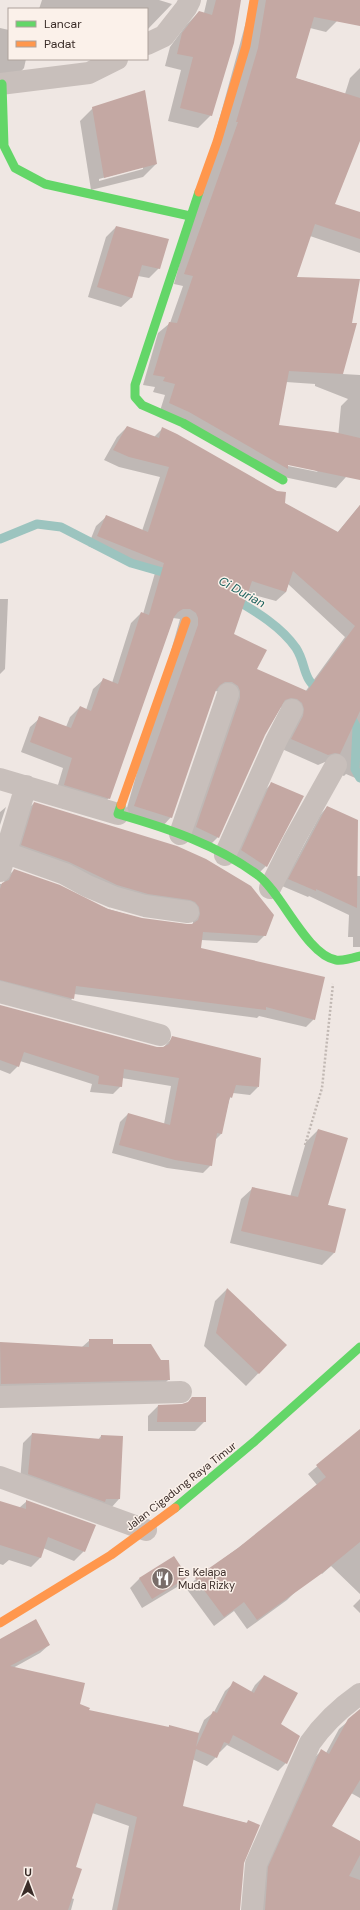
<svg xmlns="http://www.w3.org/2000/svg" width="360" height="1910" font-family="'DM Sans',sans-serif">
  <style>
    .shadow { fill: #0003; fill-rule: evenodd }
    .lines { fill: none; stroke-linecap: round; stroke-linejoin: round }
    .stream { stroke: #9cc4bf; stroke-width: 9 }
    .building { fill: #c4a8a3; fill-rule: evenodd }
    .path { stroke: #c1b8b3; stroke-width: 2.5; stroke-dasharray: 2 2; stroke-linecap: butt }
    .street { stroke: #c8bfbb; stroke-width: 22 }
    .fast { stroke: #63d668; stroke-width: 9 }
    .slow { stroke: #ff974d; stroke-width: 9 }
    .labels { text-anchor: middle; stroke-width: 3; stroke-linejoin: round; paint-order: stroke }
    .street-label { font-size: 11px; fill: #3a2c28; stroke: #fbf1ea }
    .poi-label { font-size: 11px; fill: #3a2c28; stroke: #fbf1ea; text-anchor: start }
    .water-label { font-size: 12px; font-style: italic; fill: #19605c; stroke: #fbf1ea }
  </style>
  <rect width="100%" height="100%" fill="#efe7e3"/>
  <path class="shadow" d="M 42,0 L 159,0 L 172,4 L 147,30 L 147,9 L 39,9 Z
    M 207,0 L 240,0 L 211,115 L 198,128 L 168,121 L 181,70 L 165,66 L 170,47 L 186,25 L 199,12 L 204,13 Z
    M 252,0 L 341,0 L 337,21 L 326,32 L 310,28 L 295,78 L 345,94 L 350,78 L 360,68 L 360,138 L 334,205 L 360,213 L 360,253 L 310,236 L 295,278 L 343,374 L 360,375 L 360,457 L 337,448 L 341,406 L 348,399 L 315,386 L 315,384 L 286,382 L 278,426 L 284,427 L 346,477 L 336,488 L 279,476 L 159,414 L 165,395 L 153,392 L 155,387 L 143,385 L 158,333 L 170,323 L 183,286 L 174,284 ZM 284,463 L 315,470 L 318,472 L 283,465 Z
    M 0,28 L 9,30 L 9,59 L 26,59 L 24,68 L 15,78 L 0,78 Z
    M 93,108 L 156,164 L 143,177 L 91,190 L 80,121 ZM 143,167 L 143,169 L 99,181 L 99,179 Z
    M 116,227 L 159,268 L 149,278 L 138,276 L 131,298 L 121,307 L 88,297 L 106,237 Z
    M 127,427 L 154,437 L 162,429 L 284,503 L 337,533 L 360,505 L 360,780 L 346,774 L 344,776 L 339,774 L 332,763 L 325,762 L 318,765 L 282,749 L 287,708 L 281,707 L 264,735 L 218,837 L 208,847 L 186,837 L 222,692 L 215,691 L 171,817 L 162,827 L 125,815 L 180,619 L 173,618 L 109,798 L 99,808 L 55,795 L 63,768 L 21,752 L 30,727 L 40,718 L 66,727 L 70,717 L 80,707 L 86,710 L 93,689 L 103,680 L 112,683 L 131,623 L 141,613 L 143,614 L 155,573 L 88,546 L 96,526 L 106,517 L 142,531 L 160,477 L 119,467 L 104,460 L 117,437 ZM 288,584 L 345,637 L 305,692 L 256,670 L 233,634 L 247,593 L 276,601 L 286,592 Z
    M 0,599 L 8,599 L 5,669 L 0,674 Z
    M 272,783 L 266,866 L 258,874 L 234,858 L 264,791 Z
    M 34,803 L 265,935 L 257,943 L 201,940 L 200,949 L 314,1019 L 306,1027 L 259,1016 L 257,1018 L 74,994 L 73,998 L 65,1006 L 0,989 L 0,884 L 3,884 L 6,878 L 14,870 L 108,909 L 142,919 L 192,925 L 193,923 L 192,916 L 139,901 L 14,853 L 26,811 Z
    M 6,807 L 0,825 L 0,812 Z
    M 327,807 L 357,876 L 360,876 L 360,947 L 353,947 L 353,937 L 348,937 L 349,915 L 309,896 L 308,897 L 282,886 L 320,815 Z
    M 0,1006 L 157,1048 L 163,1048 L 172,1038 L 258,1087 L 250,1095 L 233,1093 L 229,1100 L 221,1134 L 215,1140 L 211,1165 L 203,1173 L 167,1168 L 112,1153 L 120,1122 L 128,1114 L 164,1124 L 171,1086 L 122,1078 L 121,1086 L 113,1094 L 90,1092 L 92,1084 L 20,1061 L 18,1066 L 10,1074 L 0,1070 Z
    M 318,1130 L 327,1205 L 345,1210 L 334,1253 L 322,1265 L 230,1243 L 241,1199 L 253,1188 L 290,1197 L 306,1142 Z
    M 227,1289 L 286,1345 L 246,1386 L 204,1346 L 215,1301 Z
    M 90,1340 L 112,1345 L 169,1379 L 159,1389 L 0,1393 L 0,1343 L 82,1347 Z
    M 158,1406 L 205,1421 L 195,1431 L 148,1431 L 148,1416 Z
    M 360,1431 L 360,1594 L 331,1566 L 322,1574 L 272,1523 L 317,1485 L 308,1474 Z
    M 32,1434 L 98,1440 L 101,1436 L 119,1499 L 111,1508 L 20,1482 L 23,1443 Z
    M 27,1501 L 84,1551 L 74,1561 L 43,1548 L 40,1558 L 31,1567 L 9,1560 L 3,1565 L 0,1564 L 0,1502 L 19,1508 Z
    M 253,1537 L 297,1590 L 287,1600 L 247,1629 L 234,1611 L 214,1626 L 186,1588 L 196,1579 Z
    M 174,1557 L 186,1577 L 177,1587 L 142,1608 L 130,1588 L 139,1579 Z
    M 360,1599 L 360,1613 L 353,1606 Z
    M 0,1640 L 49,1645 L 40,1653 L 13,1668 L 88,1711 L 168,1728 L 169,1726 L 198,1734 L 204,1720 L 214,1712 L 225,1691 L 234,1683 L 251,1692 L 255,1685 L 264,1676 L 280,1725 L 286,1763 L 278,1771 L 227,1745 L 220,1752 L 218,1752 L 216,1757 L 207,1766 L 192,1759 L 182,1807 L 246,1823 L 249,1821 L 243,1862 L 239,1910 L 112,1910 L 129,1826 L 92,1813 L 75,1868 L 71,1898 L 74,1899 L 71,1910 L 0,1910 Z
    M 360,1711 L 360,1798 L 351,1793 L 330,1827 L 360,1842 L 360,1910 L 257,1910 L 260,1877 L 313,1759 L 321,1751 L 326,1753 L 339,1729 Z"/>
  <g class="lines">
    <path class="stream" d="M 0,539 L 37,524 L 61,527 L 131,563 L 173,575
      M 233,598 C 255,611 281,626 296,648 C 307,665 301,678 321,692
      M 349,713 L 357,728 L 355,769 L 360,778"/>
  </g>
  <path class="building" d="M 216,0 L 241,0 L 234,43 L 212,116 L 180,108 L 193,57 L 177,54 L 182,33 L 199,11 L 212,15 Z
    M 266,0 L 360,0 L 360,26 L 314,17 L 296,78 L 360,98 L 360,141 L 335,204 L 360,212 L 360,239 L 315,224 L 297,277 L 360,279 L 352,323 L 357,323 L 343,374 L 289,371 L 279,425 L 334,432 L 360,438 L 360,480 L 288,465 L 288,469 L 189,412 L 169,403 L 175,384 L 163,381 L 165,377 L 153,375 L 169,322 L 177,323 L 193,276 L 184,274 L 238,122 L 236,122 L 258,48 Z
    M 145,90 L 157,164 L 104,178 L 92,107 Z
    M 116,226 L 169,239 L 160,269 L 142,265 L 132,298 L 97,287 Z
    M 127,426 L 159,438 L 162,427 L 177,434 L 277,491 L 286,492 L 285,503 L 338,532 L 360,505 L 360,711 L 340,754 L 335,753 L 328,755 L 291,739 L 303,716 L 304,709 L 302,703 L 297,699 L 291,698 L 285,700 L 265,735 L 219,838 L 196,827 L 240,698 L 240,691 L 238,686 L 232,682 L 225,682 L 220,685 L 216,690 L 172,818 L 134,806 L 198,625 L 198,618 L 196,613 L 190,609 L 183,609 L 178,612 L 174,617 L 110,799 L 64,785 L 72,758 L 30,742 L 39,716 L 71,728 L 80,706 L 91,711 L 103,678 L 118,684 L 141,612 L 149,615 L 164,563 L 97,536 L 106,515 L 148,532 L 169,467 L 129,457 L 113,450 ZM 293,571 L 355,626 L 307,691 L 257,669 L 267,650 L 234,634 L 252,581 L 286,592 Z
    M 271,782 L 304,796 L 267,867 L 241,850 Z
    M 34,802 L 177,846 L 206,859 L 251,886 L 274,915 L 266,936 L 203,932 L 201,948 L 325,977 L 315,1020 L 266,1007 L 266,1010 L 76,986 L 74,999 L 0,980 L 0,889 L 2,883 L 9,880 L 14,869 L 60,885 L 108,909 L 142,918 L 187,924 L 192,924 L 198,920 L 200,914 L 199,907 L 195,902 L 190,900 L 148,894 L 117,885 L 69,862 L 21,845 Z
    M 327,806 L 358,820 L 357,908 L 316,889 L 316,891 L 288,879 Z
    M 0,1005 L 157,1047 L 163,1047 L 169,1044 L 172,1036 L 261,1058 L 259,1087 L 236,1085 L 232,1098 L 230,1097 L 222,1134 L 217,1133 L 212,1166 L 175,1160 L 119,1145 L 128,1113 L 170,1125 L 179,1078 L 124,1069 L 122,1087 L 98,1084 L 99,1076 L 24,1052 L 19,1067 L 0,1060 Z
    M 318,1129 L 348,1138 L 328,1205 L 346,1209 L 335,1253 L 241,1231 L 252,1187 L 298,1197 Z
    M 227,1288 L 287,1345 L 259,1374 L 216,1333 Z
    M 89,1339 L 113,1339 L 113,1344 L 151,1344 L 161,1360 L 169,1360 L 170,1380 L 1,1384 L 0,1342 L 89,1347 Z
    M 192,1397 L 206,1397 L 206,1422 L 157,1422 L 158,1405 L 182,1404 L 188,1402 Z
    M 360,1429 L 360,1542 L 321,1574 L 257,1620 L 244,1602 L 224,1617 L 195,1578 L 238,1548 L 326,1477 L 316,1465 Z
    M 32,1433 L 101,1439 L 101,1435 L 123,1436 L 120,1499 L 106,1499 L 105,1502 L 28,1474 Z
    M 26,1500 L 96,1525 L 85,1552 L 48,1537 L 41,1558 L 0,1545 L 0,1501 L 26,1509 Z
    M 174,1556 L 188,1577 L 152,1599 L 139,1578 Z
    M 36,1619 L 50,1645 L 10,1666 L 85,1683 L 80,1704 L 90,1708 L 89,1710 L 169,1727 L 169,1725 L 199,1733 L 196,1747 L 213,1711 L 217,1713 L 233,1681 L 254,1693 L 264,1675 L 298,1693 L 281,1724 L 300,1736 L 287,1764 L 233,1735 L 229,1744 L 224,1742 L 217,1758 L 196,1749 L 183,1806 L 247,1823 L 248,1820 L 260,1825 L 244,1863 L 240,1910 L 117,1910 L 137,1817 L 96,1803 L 76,1867 L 82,1869 L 68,1910 L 0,1910 L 0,1639 Z
    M 360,1709 L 360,1780 L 332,1826 L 360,1841 L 360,1855 L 349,1876 L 360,1880 L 360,1910 L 265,1910 L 268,1867 L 321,1749 L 329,1754 L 348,1719 Z"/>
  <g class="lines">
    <path class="path" d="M 305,1145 L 322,1088 L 333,984"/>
    <path class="street" d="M 147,44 L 164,36 L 186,8 L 190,0
      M 0,84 L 89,73 L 117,59
      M 0,779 L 118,814
      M 180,834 L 228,694
      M 6,853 L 65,874 L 87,886 L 113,897 L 145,906 L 188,912
      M 225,855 L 276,741 L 292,710
      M 0,871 L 26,786
      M 270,888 L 294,840 L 336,765
      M 0,992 L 160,1035
      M 0,1397 L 181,1392
      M 0,1477 L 146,1530
      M 252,1910 L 256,1864 L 310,1743 C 324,1723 340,1708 360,1694"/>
    <path class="fast" d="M 2,84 L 4,146 L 15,168 L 45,184 L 190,216
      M 199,192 L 135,385 L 135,397 L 142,405 L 183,423 L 283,480
      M 121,805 L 118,814 C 167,828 218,845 259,876 C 282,894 307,955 336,960 C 344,961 353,958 360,956
      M 175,1508 L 255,1441 L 360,1347"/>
    <path class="slow" d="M 199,192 L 217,142 L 246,46 L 254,0
      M 121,805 L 186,621
      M 0,1623 L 111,1555 L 175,1508"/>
  </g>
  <defs>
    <symbol id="restaurant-disc" viewBox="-11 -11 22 22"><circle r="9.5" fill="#796d69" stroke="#fbf1ea"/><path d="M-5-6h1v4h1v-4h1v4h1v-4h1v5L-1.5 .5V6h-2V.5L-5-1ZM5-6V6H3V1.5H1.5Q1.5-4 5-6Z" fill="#fff"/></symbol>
  </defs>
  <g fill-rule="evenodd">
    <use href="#restaurant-disc" x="150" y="1566" width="25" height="25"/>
  </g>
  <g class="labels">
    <g class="street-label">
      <text transform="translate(181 1486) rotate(-38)" y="4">Jalan Cigadung Raya Timur</text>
    </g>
    <g class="poi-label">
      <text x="178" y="1576">Es Kelapa<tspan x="178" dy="13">Muda Rizky</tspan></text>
    </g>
    <g class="water-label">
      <text transform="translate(242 592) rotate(29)" y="4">Ci Durian</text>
    </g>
  </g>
  <rect x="8" y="8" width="140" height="52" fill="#fbf1ea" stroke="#aea29c"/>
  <rect x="16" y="21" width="20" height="6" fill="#63d668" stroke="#aea29c"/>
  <text x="44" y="28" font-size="12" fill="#3a2c28">Lancar</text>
  <rect x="16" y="41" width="20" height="6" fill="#ff974d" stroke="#aea29c"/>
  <text x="44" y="48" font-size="12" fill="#3a2c28">Padat</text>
  <g transform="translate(28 1882) rotate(1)" stroke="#fbf1ea" stroke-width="3" paint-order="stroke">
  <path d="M0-3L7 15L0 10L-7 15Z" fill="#3a2c28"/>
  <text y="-6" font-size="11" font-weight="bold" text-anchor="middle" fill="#3a2c28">U</text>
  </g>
</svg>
